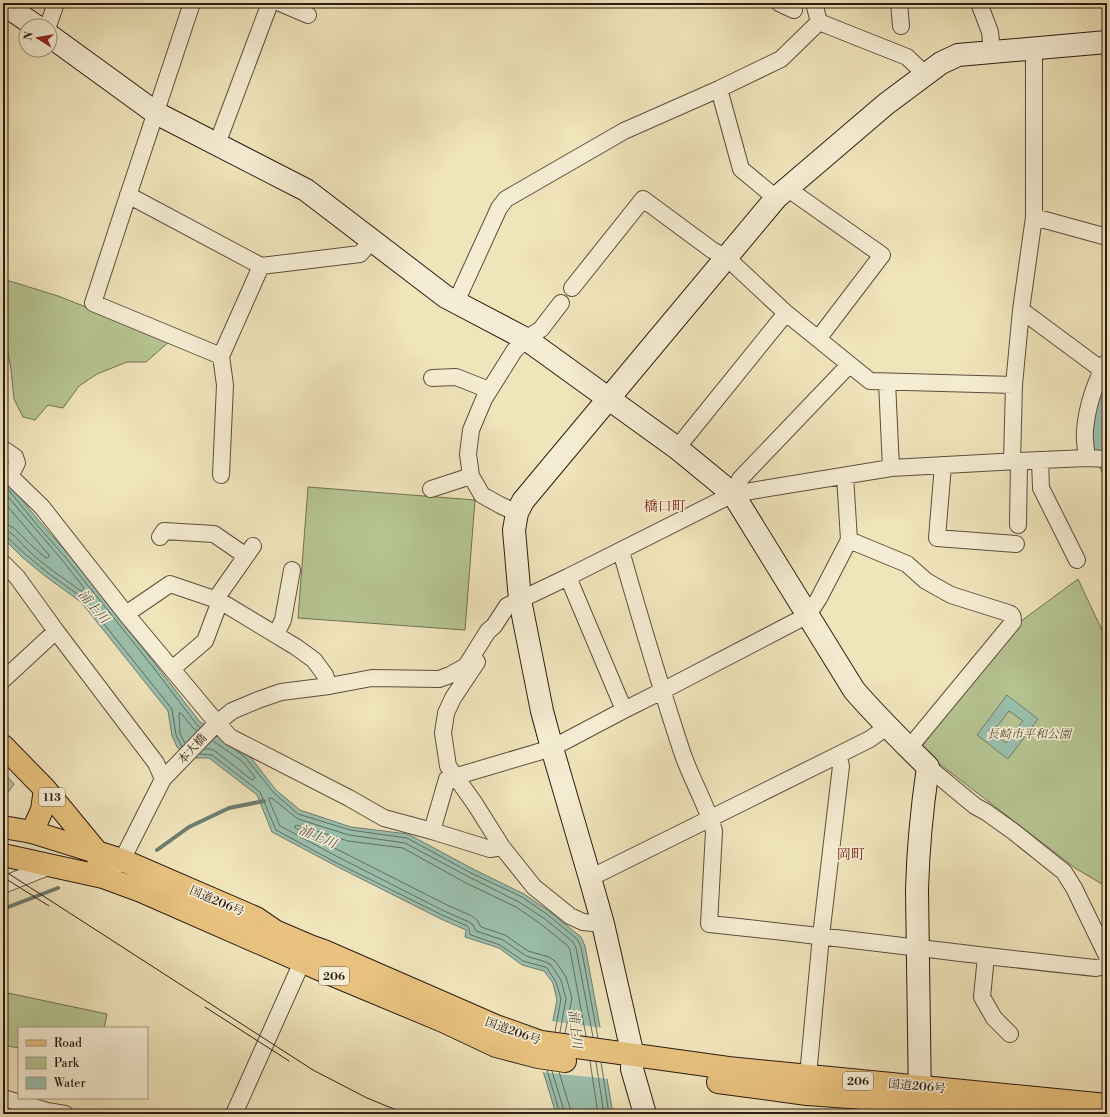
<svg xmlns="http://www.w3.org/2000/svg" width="1110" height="1117" font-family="'Libre Bodoni','Noto Serif JP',serif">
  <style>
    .green { fill: #b6c593; stroke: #717054 }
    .water { fill: #9abfad; stroke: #6e7d70; fill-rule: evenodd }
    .pier { fill: #f0e4bb }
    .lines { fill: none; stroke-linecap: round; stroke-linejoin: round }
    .shore { stroke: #636d60; stroke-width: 1 }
    .stream { stroke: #6e7d70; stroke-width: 4 }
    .street-casing { stroke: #5d4d3e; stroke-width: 18 }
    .secondary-casing { stroke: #2c1b14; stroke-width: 24 }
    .primary-casing { stroke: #2c1b14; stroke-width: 24 }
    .highway-casing { stroke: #2c1b14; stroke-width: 24 }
    .street { stroke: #f5edd3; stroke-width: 16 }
    .secondary { stroke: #f5edd3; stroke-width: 22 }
    .primary { stroke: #e8c27e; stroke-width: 22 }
    .highway { stroke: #e8c27e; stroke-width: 22 }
    .tram { stroke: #2c1b14; stroke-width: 1 }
    .rail { stroke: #2c1b14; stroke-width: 3; stroke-dasharray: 7 7; stroke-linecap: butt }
    .labels { text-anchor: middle; stroke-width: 3.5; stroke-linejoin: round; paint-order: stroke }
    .shield { fill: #f5edd3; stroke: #685a4d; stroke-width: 1 }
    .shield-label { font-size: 11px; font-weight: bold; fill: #2c1b14 }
    .park-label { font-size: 12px; font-style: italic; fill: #554e3a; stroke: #f5edd3 }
    .street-label { font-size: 12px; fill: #2c1b14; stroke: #f5edd3 }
    .water-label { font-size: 13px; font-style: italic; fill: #52544a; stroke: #f5edd3 }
    .quarter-label { font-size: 14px; fill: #7a1f14; stroke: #f5edd3 }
  </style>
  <rect width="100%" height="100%" fill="#f0e4bb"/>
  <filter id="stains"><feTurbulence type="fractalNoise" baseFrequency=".005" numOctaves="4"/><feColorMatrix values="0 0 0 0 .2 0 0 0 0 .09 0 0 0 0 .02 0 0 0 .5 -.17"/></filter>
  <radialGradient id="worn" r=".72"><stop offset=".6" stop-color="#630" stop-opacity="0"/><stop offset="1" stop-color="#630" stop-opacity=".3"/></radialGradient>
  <path class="green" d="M 3,279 L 58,296 L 171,340 L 146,362 L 127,362 L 97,374 L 79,386 L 63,408 L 48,405 L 35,420 L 23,417 L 14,399 L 11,369 L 3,326 Z
    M 308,487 L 475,500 L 465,630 L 298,618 Z
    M 1078,579 L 1107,641 L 1107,887 L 1075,868 L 920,749 L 1013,627 Z
    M 3,772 L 14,784 L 3,799 Z
    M 3,992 L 107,1014 L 104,1028 L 19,1028 L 19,1048 L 3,1045 Z"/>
  <path class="water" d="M 1107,369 L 1107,405 L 1104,417 L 1107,431 L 1106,480 L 1090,447 L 1091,416 Z
    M 3,477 L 40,522 L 69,555 L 156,665 L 200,722 L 222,736 L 248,754 L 276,790 L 300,810 L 351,827 L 408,834 L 473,869 L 524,894 L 550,912 L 581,937 L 585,946 L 600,1027 L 607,1079 L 613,1114 L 556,1114 L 543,1071 L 557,1000 L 553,983 L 544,971 L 522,965 L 499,948 L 465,937 L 466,930 L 441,919 L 334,865 L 272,832 L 257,795 L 209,758 L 193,758 L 187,757 L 177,747 L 172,736 L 168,711 L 81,602 L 45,576 L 22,557 L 3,538 Z
    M 1007,695 L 1038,719 L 1008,759 L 977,735 ZM 1009,711 L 1023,721 L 1006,743 L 992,733 Z"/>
  <path class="pier" d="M 551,1021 L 603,1028 L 609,1079 L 541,1072 Z"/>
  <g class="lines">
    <path class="shore" d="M 3,483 L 37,525 L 66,558 L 153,667 L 197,725 L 200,727
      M 3,491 L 63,561 L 84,588 L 84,590 L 81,591 C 62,577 41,564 25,547 C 19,541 12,531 3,530
      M 3,501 L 49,555 L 49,557 L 46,558 L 32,546 L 14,528 L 8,525 L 3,524
      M 3,536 L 7,537 L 25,554 L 48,573 L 84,599 L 172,709 L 176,735 L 182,747
      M 185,743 L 180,734 L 179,713 L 181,713 L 193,728 L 197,731
      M 205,749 L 211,749 L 215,751 L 252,780 L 254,779 L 255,777 L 242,761 L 213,741
      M 235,750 L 245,757 L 274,793 L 298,814 L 350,830 L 407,838 L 471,873 L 522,897 L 548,915 L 577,939 L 581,947 L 598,1038
      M 200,754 L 212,755 L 260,792 L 276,830 L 335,862 L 442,915 L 467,926 C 471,929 468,932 471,935 L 500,945 L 523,961 L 545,967 L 547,968 L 556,982 L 561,999 L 555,1032
      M 560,1032 L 566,999 L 561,980 L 551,965 L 546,962 L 526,956 L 503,940 L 476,931 L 473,925 L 469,922 L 444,911 L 338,857 L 280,826 L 269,800 L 269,798 L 272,798 L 298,819 L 349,835 L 405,843 L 469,877 L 519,902 L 545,919 L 573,942 L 576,948 L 593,1037
      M 565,1033 L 572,998 L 566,977 L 556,962 L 549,957 L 528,951 L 505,935 L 481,927 L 477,920 L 472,916 L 447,905 L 297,829 L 295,828 L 295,826 L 297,825 L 348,841 L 403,848 L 466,883 L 516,907 L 541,924 L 568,946 L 570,950 L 586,1036
      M 590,1061 L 598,1114
      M 596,1062 L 604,1114
      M 601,1062 L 609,1114
      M 547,1070 L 560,1114
      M 552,1071 L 565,1114
      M 559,1072 L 570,1108 L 571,1114"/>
    <path class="stream" d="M 157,850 L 189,827 L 229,808 L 264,801
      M 3,909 L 58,888"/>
    <defs>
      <path id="street" d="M 192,3 L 125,205 L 93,303 L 221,356
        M 280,3 L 308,15
        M 779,3 L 794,10
        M 815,3 L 815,7 L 819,22
        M 899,3 L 901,26
        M 979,3 L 990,32 L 992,51
        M 819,22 L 907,57 L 925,74
        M 48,26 L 56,3
        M 719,89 L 741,169 L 776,198
        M 217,144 L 270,3
        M 788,189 L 882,255 L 818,339
        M 128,195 L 261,266 L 360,254 L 372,240
        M 1034,217 L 1107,237
        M 572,288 L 643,199 L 712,250 L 727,258 L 786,313 L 870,381 L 1014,385
        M 456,302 L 499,208 L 506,199 L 624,131 L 719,89 L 781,59 L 819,22
        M 1021,310 L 1102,370
        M 432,378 L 456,377 L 489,390
        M 887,382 L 891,468
        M 677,448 L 786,313
        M 3,449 L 15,457 L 17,463 L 10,476 L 42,507 L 126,614 L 217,723 L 230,737 L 349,798 L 384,818 L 432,831 L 490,849 L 502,847
        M 1087,458 C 1086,449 1084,439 1085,430 C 1087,407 1095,381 1107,362
        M 1040,460 L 1041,488 L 1077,560
        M 1012,461 L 1014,385 L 1021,310 L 1034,217 L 1034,49
        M 943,465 L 937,538 L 1016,544
        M 221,475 L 225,385 L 221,356 L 261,266
        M 845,476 L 849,540 L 907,564 L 926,581 L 951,595 L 1008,613 C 1013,614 1013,617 1013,622 L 909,748
        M 431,489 L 471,476
        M 733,494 L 740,479 L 849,365
        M 517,513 L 500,505 L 482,495 L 471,476 L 468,454 L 471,430 L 484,399 L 514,351 L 526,339 L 541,329 L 561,303
        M 1018,525 L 1019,461
        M 160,537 L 164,531 L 214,534 L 246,556
        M 621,551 C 640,618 660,685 682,752 C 691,779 706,803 714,831 L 709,924 C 838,937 967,955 1096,968 L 1107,966
        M 3,563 L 17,577 L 56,631 L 156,763 L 163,779 L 122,860 L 103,877
        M 568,577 L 624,710
        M 215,600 L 253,546
        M 126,614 L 170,584 L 220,601 L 296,647 L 314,660 L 325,675 L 329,686
        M 276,634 L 283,620 L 292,570
        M 477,662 L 453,698 L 446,713 L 443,733 L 448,766 L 475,804 L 502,847 L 534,887 L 570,916 L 583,922 L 603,924
        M 172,669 L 205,641 L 220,601
        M 3,680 L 56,631
        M 928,767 L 975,806 L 986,812 L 1014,832 L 1064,872 L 1074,888 L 1107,956
        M 163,779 L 217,723 L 232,711 L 258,700 L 281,692 L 329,686 L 372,678 L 439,679 L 450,675 L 466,666 L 488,631 L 494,626 L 507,606 L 568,577 L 733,494 L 891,468 L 1019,461 L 1087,458 L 1107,459
        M 432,831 L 447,779 L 552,748 L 624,710 L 662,691 L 808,615 L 819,598 L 849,540
        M 590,878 L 838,755 L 870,739 L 887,727
        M 3,885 L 53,865
        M 986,956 L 982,997 L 994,1018 L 1010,1034
        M 807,1086 L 821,936 L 841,766 L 838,755
        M 3,1098 L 47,1111 L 65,1114
        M 234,1114 L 306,953"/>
      <path id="secondary" d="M 3,4 L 36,26
        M 50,36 L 156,113 L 306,190 L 446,297 L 526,339 L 677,448 L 733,494 L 854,690 C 877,717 903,742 928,767 C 922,808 918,848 917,890 L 920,1102
        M 645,1114 L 632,1069 L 633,1056 L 603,924 L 590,878 L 552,748 L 542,711 L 520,600 L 514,530 L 517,513 L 523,501 L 776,198 L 886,104 L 941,63 L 958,55 L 1107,42"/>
      <path id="primary" d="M 3,746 L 45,789 L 97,852 L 99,863
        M 32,832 L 42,810 L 45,789"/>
      <path id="highway" d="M 3,827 L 32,832 L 122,860 L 256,918 L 275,931 L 310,946 L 324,951 L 496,1026 L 541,1042 L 728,1068 L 1107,1105
        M 3,855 L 103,877 L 141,891 L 335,976 L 443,1021 L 496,1046 L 538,1057 L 565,1061
        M 718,1082 L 807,1094 L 920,1102 L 1042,1114"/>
    </defs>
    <use href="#street" class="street-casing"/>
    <use href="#secondary" class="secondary-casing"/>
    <use href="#primary" class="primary-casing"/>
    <use href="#highway" class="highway-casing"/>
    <use href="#street" class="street"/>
    <use href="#secondary" class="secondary"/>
    <use href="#primary" class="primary"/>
    <use href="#highway" class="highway"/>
    <path class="tram" d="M 3,870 L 313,1070 L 367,1098 L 406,1114
      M 3,877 L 49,906
      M 205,1007 L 289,1061"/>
    <path class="rail" d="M 3,1112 L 11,1114"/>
  </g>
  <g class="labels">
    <g class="shield">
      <rect x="39" y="788" width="26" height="18" rx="3"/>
      <rect x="319" y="967" width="30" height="18" rx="3"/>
      <rect x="843" y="1072" width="30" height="18" rx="3"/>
    </g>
    <g class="shield-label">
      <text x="52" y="801">113</text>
      <text x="334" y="980">206</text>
      <text x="858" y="1085">206</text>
    </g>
    <g class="park-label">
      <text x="1029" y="738">長崎市平和公園</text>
    </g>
    <g class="street-label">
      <text transform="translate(192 749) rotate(-47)" y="4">本大橋</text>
      <text transform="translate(217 901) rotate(23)" y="4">国道206号</text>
      <text transform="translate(513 1031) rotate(20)" y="4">国道206号</text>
      <text transform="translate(917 1086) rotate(5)" y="4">国道206号</text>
    </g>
    <g class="water-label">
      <text transform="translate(94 606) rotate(49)" y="5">浦上川</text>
      <text transform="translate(318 836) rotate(23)" y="5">浦上川</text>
      <text transform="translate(576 1029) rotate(83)" y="5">浦上川</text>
    </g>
    <g class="quarter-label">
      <text x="665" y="511">橋口町</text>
      <text x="851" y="859">岡町</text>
    </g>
  </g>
  <rect width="1110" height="1117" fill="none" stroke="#f0e4bb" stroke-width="16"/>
  <rect x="4" y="4" width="1102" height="1109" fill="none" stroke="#2c1b14" stroke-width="2"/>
  <rect x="8" y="8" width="1094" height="1101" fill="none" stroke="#2c1b14"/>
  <rect x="18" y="1027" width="130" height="72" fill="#f5edd3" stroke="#a59987"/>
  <rect x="26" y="1040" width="20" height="6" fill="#e8c27e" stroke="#a59987"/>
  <text x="54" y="1047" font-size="12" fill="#2c1b14">Road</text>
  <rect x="26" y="1057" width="20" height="12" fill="#b6c593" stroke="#a59987"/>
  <text x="54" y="1067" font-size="12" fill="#2c1b14">Park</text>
  <rect x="26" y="1077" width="20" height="12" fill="#9abfad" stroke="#a59987"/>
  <text x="54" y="1087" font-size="12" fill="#2c1b14">Water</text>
  <g transform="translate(38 38) rotate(281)"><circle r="19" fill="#f5edd3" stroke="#a59987"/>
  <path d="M0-3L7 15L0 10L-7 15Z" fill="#8f2418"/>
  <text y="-6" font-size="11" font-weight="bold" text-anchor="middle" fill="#2c1b14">N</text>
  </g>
  <rect width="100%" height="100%" filter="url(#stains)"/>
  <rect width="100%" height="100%" fill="url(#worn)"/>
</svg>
